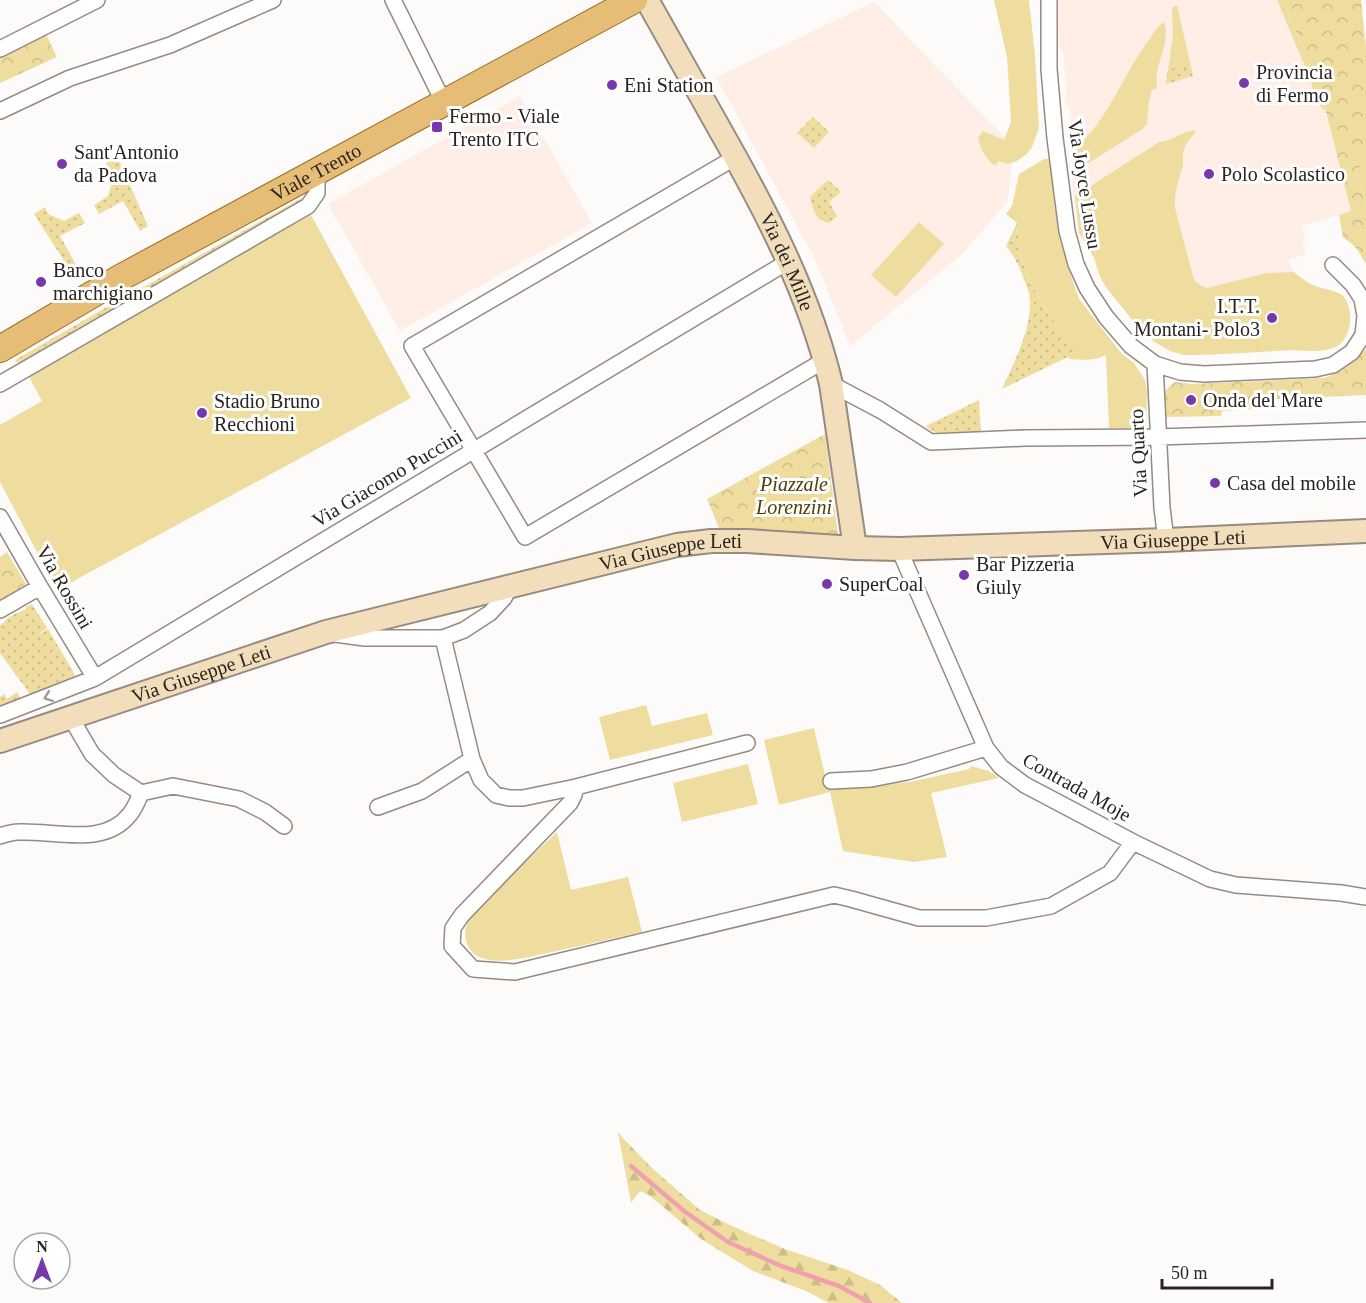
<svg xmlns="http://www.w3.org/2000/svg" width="1366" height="1303" font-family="Georgia,serif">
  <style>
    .built { fill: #ffeee5 }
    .grass { fill: #eedd9e }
    .forest { fill: url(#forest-firs) }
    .park { fill: url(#park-crowns) }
    .garden { fill: url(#garden-dots) }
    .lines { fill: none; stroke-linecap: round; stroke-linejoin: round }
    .stream { stroke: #efa2ad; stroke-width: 4.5 }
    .street-casing { stroke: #968a83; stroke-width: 18 }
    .secondary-casing { stroke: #968a83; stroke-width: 26 }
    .primary-casing { stroke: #996b1e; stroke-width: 28 }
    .street { stroke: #fff; stroke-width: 15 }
    .secondary { stroke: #f2debb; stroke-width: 22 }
    .primary { stroke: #e6bd77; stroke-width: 26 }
    .oneway { stroke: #9f9c9b }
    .poi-dot { fill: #7937ac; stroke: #fff; stroke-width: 2 }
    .labels { text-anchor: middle; stroke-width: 6; stroke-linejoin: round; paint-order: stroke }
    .poi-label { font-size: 20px; fill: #292421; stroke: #fff; text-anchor: start }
    .street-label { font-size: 20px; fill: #292421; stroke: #fff }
    .park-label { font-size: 20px; font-style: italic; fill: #4d4006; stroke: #fff }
  </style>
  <defs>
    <pattern id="forest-firs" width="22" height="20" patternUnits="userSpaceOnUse" patternTransform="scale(1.5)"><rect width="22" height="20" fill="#eedd9e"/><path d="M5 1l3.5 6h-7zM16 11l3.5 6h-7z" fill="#ccbe88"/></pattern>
    <pattern id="park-crowns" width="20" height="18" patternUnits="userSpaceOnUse" patternTransform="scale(1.5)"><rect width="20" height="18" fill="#eedd9e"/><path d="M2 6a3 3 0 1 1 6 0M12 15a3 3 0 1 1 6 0" fill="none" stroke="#ccbe88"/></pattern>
    <pattern id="garden-dots" width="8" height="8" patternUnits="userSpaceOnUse" patternTransform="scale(1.5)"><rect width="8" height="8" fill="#eedd9e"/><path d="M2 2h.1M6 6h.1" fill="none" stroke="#ccbe88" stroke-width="1.8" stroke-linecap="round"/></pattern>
  </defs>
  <rect width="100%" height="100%" fill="#fdfbf9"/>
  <path class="built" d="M 1059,0 L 1277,0 L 1311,81 L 1312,87 L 1319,106 L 1325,112 L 1352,211 L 1302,226 L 1306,242 L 1302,243 L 1306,254 L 1289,260 L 1294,272 L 1305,281 L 1315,286 L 1338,293 L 1342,295 L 1347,301 L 1350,313 L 1349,330 L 1346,337 L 1340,344 L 1333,348 L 1315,351 L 1295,350 L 1184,355 L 1170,351 L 1155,343 L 1138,327 L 1099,274 L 1094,258 L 1079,233 L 1072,184 L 1079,164 L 1074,161 L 1069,155 L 1072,146 L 1070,108 L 1065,103 L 1066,85 L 1063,52 L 1060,49 L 1058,33 Z
    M 874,2 L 1013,146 L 1008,201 L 961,255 L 850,346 L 816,261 L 716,77 Z
    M 520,96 L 592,223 L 400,331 L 328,204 Z"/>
  <path class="grass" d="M 994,0 L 1029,0 L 1035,56 L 1039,128 L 1032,147 L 1027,154 L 1017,161 L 1007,164 L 998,161 L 996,165 L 992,164 L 982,151 L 978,138 L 983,131 L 1004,140 L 1011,122 L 1007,57 Z
    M 1277,0 L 1283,0 L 1322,96 L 1325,112 L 1315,99 L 1311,81 Z
    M 1177,5 L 1193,76 L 1166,84 L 1173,35 L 1172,8 Z
    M 1164,22 C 1170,38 1160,57 1157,72 C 1156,77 1157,83 1157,88 L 1152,90 L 1149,101 L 1147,124 L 1141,130 L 1087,164 L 1085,161 L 1078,162 L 1073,157 C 1075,149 1092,132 1098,123 C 1116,98 1128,69 1146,44 C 1152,36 1156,27 1164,22 Z
    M 1195,130 L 1195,133 C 1190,138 1186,143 1184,149 C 1182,156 1184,163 1182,169 C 1178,182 1174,194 1175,208 L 1194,280 L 1200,285 L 1207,288 L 1267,273 L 1294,272 C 1300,277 1306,282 1313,285 C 1323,290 1340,289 1346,300 C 1354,316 1351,341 1333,348 C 1319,353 1305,350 1291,350 C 1256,352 1220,355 1184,355 L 1170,351 L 1147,337 L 1138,327 L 1105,286 L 1099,274 L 1094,258 L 1079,233 L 1075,196 L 1159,142 C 1172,142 1182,131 1195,130 Z
    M 1044,159 L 1052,159 L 1064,249 L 1068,267 L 1079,299 L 1122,354 L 1134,363 L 1145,380 L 1147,392 L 1146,428 L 1109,428 L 1106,355 C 1095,361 1082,360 1069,359 L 1068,356 L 1081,350 C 1058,337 1030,285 1022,260 C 1018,248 1018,235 1017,223 L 1006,214 L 1012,206 L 1019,174 Z
    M 1366,165 L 1366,205 L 1355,169 Z
    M 311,215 L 411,398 L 57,590 L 0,482 L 0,425 L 42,401 L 26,371 Z
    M 919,222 L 944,244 L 896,297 L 871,275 Z
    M 646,705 L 652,726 L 707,713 L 713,735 L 610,760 L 599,717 Z
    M 814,728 L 826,780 L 870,786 L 910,782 L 969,769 L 971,766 L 989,771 L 999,778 L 931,793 L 947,857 L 914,862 L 843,851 L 830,792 L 779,805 L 764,740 Z
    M 748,764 L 758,804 L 682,822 L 673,783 Z
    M 557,832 L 571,890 L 628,877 L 642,932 C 614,938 585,945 557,951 C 535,955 511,963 489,960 C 478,958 468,952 466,940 C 463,929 468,920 475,910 Z"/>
  <path class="forest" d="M 618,1133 L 653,1169 L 700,1210 L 732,1226 L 785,1249 L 848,1270 L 880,1285 L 902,1303 L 829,1303 L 806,1291 L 753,1271 L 701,1239 L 649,1195 L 640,1191 L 631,1203 Z"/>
  <path class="park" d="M 1283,0 L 1361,0 L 1366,47 L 1366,165 L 1355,169 L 1366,205 L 1366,264 C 1359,253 1356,244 1343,238 L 1339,215 L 1351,211 L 1322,96 Z
    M 45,32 L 57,57 L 0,83 L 0,54 Z
    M 1366,349 L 1366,395 L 1252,400 L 1252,409 L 1222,411 L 1221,416 L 1163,417 C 1163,401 1160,392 1175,382 L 1193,384 L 1324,378 C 1342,372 1354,363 1366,349 Z
    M 825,434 L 838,534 L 721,533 L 707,499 Z
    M 7,552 L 26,584 L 0,601 L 0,557 Z"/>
  <path class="garden" d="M 1190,65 L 1193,76 L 1166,84 L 1168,69 Z
    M 813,117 L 829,132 L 814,148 L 797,133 Z
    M 118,158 L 148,226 L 140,231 L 123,201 L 99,214 L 94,205 L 108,196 L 111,186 L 111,181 L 114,179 L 106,163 Z
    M 828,180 L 841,192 L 829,202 L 837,216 L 829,223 C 815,220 813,210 810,197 Z
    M 302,198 L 303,202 L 145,297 L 140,289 Z
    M 45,207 L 48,214 L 64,221 L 79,213 L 85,223 L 60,236 L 77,266 L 70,270 L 34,214 Z
    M 1017,223 C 1018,235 1018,249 1022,260 C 1030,286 1058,337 1082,350 L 1002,389 C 1014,363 1031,330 1030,301 C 1030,291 1025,283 1022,274 C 1018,264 1013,254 1006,246 Z
    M 117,301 L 122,310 L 22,365 L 16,362 L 15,360 Z
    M 979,400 L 981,433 C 964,434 938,440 926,426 Z
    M 32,604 L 47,628 L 36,636 L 48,629 L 73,671 L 75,678 L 32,697 L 0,653 L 0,625 L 5,622 L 5,620 L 18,612 L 19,613 L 26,609 L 26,607 Z
    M 17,692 L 22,701 L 0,710 L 0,697 L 4,694 L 7,699 Z"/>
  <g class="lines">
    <path class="stream" d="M 631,1166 L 684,1211 L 728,1242 L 781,1266 L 839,1286 L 870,1303"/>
    <defs>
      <path id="street" d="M 393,0 L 444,103
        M 1049,0 L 1049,69 L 1055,138 L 1067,231 L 1076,264 L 1087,288 L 1106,317 L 1131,346 L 1155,364 L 1180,372 L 1204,374 L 1315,369 L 1333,365 L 1352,352 L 1363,335 L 1365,316 L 1362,299 L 1353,285 L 1333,265
        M 0,49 L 97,0
        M 0,111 L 70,78 L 170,45 L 273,0
        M 736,157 L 412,346 L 525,537 L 825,360
        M 1155,364 L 1162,508 L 1166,540
        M 0,384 L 308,206 L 317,193 L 317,172
        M 831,384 L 880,410 L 931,442 L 1025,438 L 1158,437 L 1366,430
        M 0,517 L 40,587 L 95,678
        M 899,549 L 986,748 L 1001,767 L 1025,785 L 1133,842 L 1210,879 L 1236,885 L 1341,893 L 1366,897
        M 0,610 L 40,587
        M 335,634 L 365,638 L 443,638 L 464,630 L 490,613 L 504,598 L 510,586
        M 443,638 L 472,759 L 481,780 L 496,795 L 509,798 L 523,798 L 576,787 L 747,743
        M 0,715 L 95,678 L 789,261
        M 71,718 L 92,754 L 114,775 L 141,793 L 173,786 L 239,799 L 265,812 L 284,826
        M 831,781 L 871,779 L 907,772 L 986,748
        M 576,787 L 574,795 L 570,803 L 462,915 L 453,928 L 452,946 L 473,969 L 515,972 L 834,895 L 851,899 L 919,918 L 986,918 L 1051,906 L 1110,873 L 1133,842
        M 378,807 L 422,791 L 472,759
        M 0,836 C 6,834 12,832 18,832 C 55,830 104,848 130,814 C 135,808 138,800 141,793"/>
      <g id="secondary">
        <path id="s1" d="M 647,0 C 671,43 695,85 719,128 C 765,209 809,292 831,384 L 855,548"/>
        <path id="s2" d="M 0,741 L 326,632 L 677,545 L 711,541 L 747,541 L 855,548 L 899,549 L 1166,540 L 1366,531"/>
      </g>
      <g id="primary">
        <path id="s3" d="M 0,349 L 120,278 L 634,0"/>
      </g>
    </defs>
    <use href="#street" class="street-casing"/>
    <use href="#secondary" class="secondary-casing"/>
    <use href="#primary" class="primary-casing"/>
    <use href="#street" class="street"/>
    <use href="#secondary" class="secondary"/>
    <use href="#primary" class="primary"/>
  </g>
  <defs><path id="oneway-chevron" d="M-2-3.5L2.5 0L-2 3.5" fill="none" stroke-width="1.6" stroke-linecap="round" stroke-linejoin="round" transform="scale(1.5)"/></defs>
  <use class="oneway" href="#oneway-chevron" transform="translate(48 697) rotate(159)"/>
  <g class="poi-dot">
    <circle cx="1244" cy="83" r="6"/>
    <circle cx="612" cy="85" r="6"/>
    <rect x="431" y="121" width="12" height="12" rx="3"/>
    <circle cx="62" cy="164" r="6"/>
    <circle cx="1209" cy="174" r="6"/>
    <circle cx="41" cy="282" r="6"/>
    <circle cx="1272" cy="318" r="6"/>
    <circle cx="1191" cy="400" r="6"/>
    <circle cx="202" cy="413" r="6"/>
    <circle cx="1215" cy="483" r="6"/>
    <circle cx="964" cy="575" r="6"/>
    <circle cx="827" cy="584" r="6"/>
  </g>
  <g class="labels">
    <g class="poi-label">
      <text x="1256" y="79">Provincia<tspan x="1256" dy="23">di Fermo</tspan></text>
      <text x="624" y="92">Eni Station</text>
      <text x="449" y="123">Fermo - Viale<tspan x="449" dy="23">Trento ITC</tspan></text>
      <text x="74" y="159">Sant'Antonio<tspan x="74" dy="23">da Padova</tspan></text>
      <text x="1221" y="181">Polo Scolastico</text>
      <text x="53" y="277">Banco<tspan x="53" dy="23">marchigiano</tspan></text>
      <text x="1260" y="313" text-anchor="end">I.T.T.<tspan x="1260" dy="23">Montani- Polo3</tspan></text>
      <text x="1203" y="407">Onda del Mare</text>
      <text x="214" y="408">Stadio Bruno<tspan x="214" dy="23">Recchioni</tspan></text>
      <text x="1227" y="490">Casa del mobile</text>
      <text x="976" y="571">Bar Pizzeria<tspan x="976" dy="23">Giuly</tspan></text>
      <text x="839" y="591">SuperCoal</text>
    </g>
    <g class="street-label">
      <text dy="7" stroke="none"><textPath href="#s3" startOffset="362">Viale Trento</textPath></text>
      <text transform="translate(1085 184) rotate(81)" y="7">Via Joyce Lussu</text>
      <text dy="7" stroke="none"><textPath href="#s1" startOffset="297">Via dei Mille</textPath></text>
      <text transform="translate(1138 453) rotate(-93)" y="7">Via Quarto</text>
      <text transform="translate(387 478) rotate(-31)" y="7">Via Giacomo Puccini</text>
      <text dy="7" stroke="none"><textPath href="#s2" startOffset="1202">Via Giuseppe Leti</textPath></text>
      <text dy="7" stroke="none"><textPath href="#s2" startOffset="698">Via Giuseppe Leti</textPath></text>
      <text transform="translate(65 587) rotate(60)" y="7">Via Rossini</text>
      <text dy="7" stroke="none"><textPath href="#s2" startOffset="212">Via Giuseppe Leti</textPath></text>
      <text transform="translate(1077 787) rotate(29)" y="7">Contrada Moje</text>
    </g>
    <g class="park-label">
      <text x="794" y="491">Piazzale<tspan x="794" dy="23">Lorenzini</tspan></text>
    </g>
  </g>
  <g transform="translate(42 1261)"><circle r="28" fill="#ffffff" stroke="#a9a7a6" stroke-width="1.5"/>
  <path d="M0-4.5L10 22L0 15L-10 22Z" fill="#7937ac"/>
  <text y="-9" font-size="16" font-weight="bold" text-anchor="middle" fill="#292421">N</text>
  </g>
  <path d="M1162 1279v9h110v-9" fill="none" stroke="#292421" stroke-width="3"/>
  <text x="1171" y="1279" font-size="18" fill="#292421" stroke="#ffffff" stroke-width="4.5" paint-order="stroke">50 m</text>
</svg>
